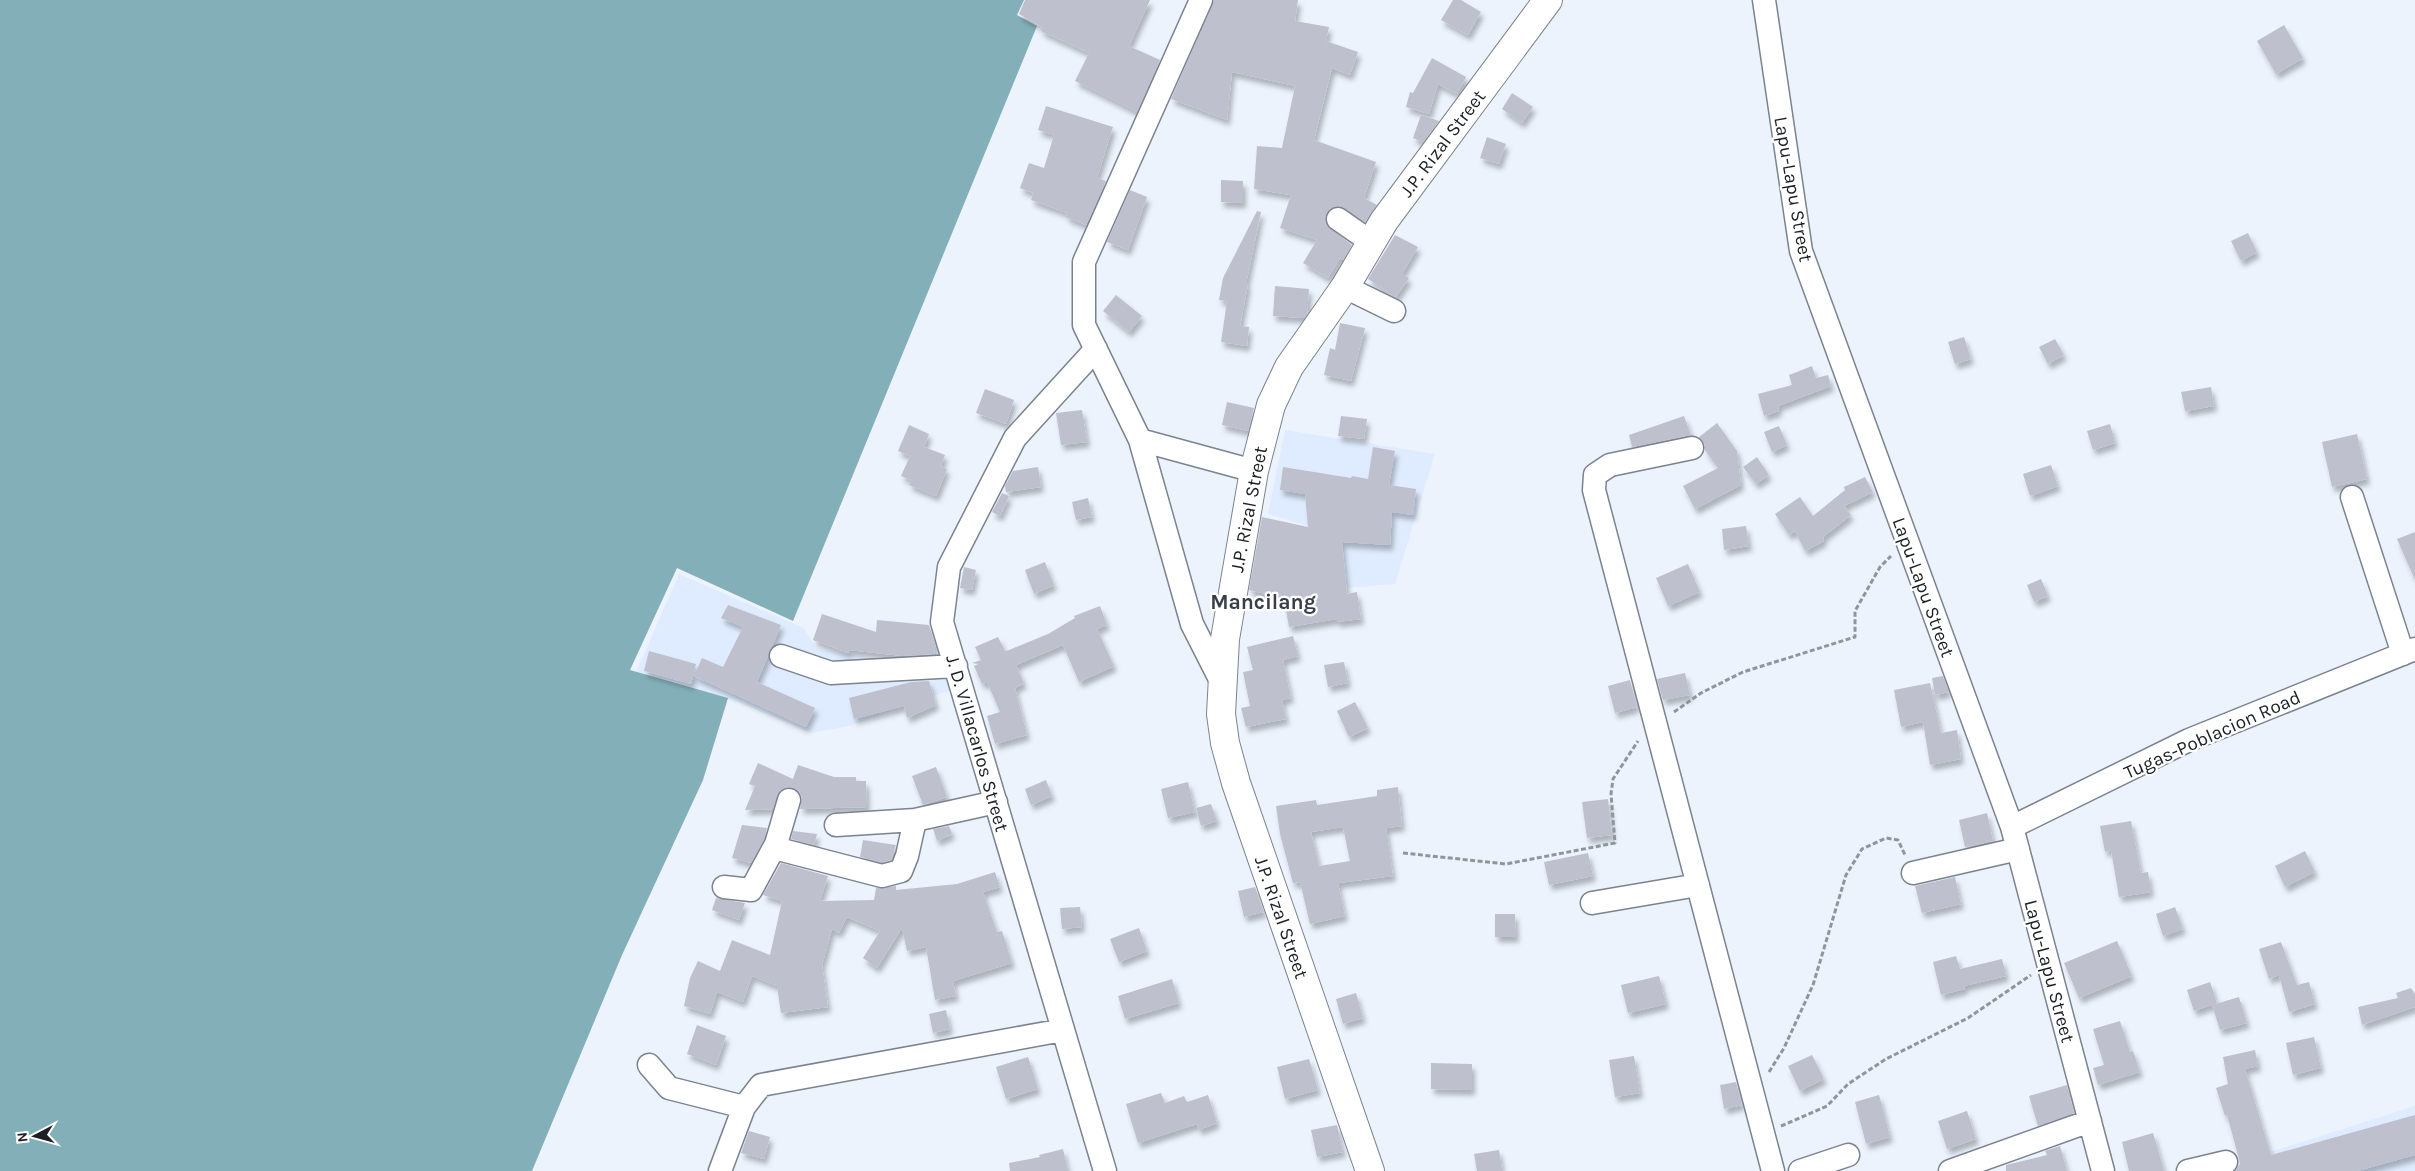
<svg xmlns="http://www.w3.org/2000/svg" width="2415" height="1171" font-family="Karla,sans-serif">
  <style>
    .built { fill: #dfecff }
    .water { fill: #83afb9 }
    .building { fill: #bec0ce; fill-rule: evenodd; filter: url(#shadow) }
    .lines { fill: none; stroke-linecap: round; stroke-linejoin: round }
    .minor-casing { stroke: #7b838e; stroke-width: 25 }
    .major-casing { stroke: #7b838e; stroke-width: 30 }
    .path { stroke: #90959c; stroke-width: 3; stroke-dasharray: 5 2.5; stroke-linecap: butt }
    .minor { stroke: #fff; stroke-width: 22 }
    .major { stroke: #fff; stroke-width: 28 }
    .labels { text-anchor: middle; stroke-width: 4.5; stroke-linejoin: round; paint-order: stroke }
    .street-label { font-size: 19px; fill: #1c1f23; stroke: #fff }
    .quarter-label { font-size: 21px; font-weight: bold; fill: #373e48; stroke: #fff }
  </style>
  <defs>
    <filter id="shadow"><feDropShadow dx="3" dy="5.5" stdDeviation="2.5" flood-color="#0004"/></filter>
  </defs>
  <rect width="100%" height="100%" fill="#ecf3fd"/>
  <path class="built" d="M 1285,430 L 1435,454 L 1395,584 L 1295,592 L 1308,526 L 1268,514 Z
    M 679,574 L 804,628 L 816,648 L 947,672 L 951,690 L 849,726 L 811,733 L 728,698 L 636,672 Z
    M 2415,1106 L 2415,1171 L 2210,1171 Z"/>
  <path class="water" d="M 0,0 L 1024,0 L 1017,15 L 1037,26 L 793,621 L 677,568 L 630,670 L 728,698 L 703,780 L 622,955 L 532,1171 L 0,1171 Z"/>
  <path class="building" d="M 1025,0 L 1150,0 L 1129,46 L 1160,60 L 1137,112 L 1075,81 L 1089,53 L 1041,31 L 1042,27 L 1019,14 Z
    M 1214,0 L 1298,0 L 1295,21 L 1329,27 L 1326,41 L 1358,52 L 1350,75 L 1332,68 L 1314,140 L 1376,162 L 1364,198 L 1377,205 L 1365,222 L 1340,206 L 1332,207 L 1327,212 L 1325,218 L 1326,225 L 1352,245 L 1343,260 L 1340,258 L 1328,278 L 1303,263 L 1317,240 L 1280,228 L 1291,195 L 1254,189 L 1257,146 L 1282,148 L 1295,86 L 1232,72 L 1227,120 L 1171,99 Z
    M 1453,0 L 1461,0 L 1481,12 L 1468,35 L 1441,20 Z
    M 2284,25 L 2303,58 L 2276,74 L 2257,41 Z
    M 1432,58 L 1466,77 L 1457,94 L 1438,84 L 1429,114 L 1406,107 L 1410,92 L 1413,93 Z
    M 1512,93 L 1533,107 L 1522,123 L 1502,109 Z
    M 1046,106 L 1113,127 L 1097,178 L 1106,181 L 1086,225 L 1066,217 L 1067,213 L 1031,200 L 1033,193 L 1020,188 L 1029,163 L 1044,168 L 1054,135 L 1038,130 Z
    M 1421,115 L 1439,121 L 1423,142 L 1413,138 Z
    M 1487,137 L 1506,144 L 1499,164 L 1480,158 Z
    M 1221,180 L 1243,181 L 1243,203 L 1221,202 Z
    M 1130,190 L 1147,197 L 1128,250 L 1107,242 Z
    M 1257,211 L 1261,212 L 1246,284 L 1248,284 L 1240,326 L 1249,327 L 1247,346 L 1221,342 L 1227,301 L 1219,300 L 1223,278 Z
    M 2248,233 L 2257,252 L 2241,261 L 2231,241 Z
    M 1395,235 L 1418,247 L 1402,274 L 1409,278 L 1396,297 L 1368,279 Z
    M 1275,286 L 1309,289 L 1307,315 L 1304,318 L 1273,316 Z
    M 1116,295 L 1142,316 L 1129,332 L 1103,311 Z
    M 1340,323 L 1365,328 L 1351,381 L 1324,375 L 1330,348 L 1335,350 Z
    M 1964,337 L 1971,359 L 1955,364 L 1948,342 Z
    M 2055,339 L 2064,355 L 2048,364 L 2039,347 Z
    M 1812,366 L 1816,378 L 1828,375 L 1831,386 L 1778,406 L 1779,411 L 1764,416 L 1758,394 L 1792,385 L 1789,375 Z
    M 2211,387 L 2214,406 L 2185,411 L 2181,392 Z
    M 985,389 L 1014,400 L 1006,424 L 976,413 Z
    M 1227,402 L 1254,408 L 1248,431 L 1222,425 Z
    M 1082,410 L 1087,442 L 1061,445 L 1056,413 Z
    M 1341,416 L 1367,419 L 1364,439 L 1338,436 Z
    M 1684,416 L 1691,435 L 1632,447 L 1629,435 Z
    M 1717,423 L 1737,451 L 1741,485 L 1695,509 L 1683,486 L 1718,468 L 1705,450 L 1705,445 L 1699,437 Z
    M 2110,424 L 2115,443 L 2093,450 L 2087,431 Z
    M 909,425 L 929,434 L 924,447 L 945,455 L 941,466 L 947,469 L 936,496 L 909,485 L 911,480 L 901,476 L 910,456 L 898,451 Z
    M 1779,426 L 1787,445 L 1772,452 L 1764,432 Z
    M 2357,434 L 2367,479 L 2332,487 L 2322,442 Z
    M 1373,447 L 1395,451 L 1389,485 L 1416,489 L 1413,515 L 1392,512 L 1390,545 L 1342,542 L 1347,594 L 1357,592 L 1361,619 L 1337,622 L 1337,619 L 1289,627 L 1284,598 L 1249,590 L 1262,517 L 1308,527 L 1305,494 L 1280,490 L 1283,467 L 1351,478 L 1352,476 L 1368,479 Z
    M 1757,457 L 1769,475 L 1756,484 L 1743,467 Z
    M 2051,465 L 2058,486 L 2030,496 L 2023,474 Z
    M 1038,467 L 1041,487 L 1006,492 L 1005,486 L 1013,471 Z
    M 1865,477 L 1873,492 L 1844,506 L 1851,515 L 1823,537 L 1824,541 L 1805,551 L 1795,531 L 1789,535 L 1775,514 L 1800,497 L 1813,516 L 1845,490 L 1844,487 Z
    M 1002,493 L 1009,496 L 1000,516 L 992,512 Z
    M 1088,498 L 1092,517 L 1076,520 L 1072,502 Z
    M 1746,526 L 1749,546 L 1724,550 L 1722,529 Z
    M 2415,532 L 2415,580 L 2397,539 Z
    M 1045,562 L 1054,585 L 1034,594 L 1025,570 Z
    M 1688,564 L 1700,592 L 1668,606 L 1656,578 Z
    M 964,567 L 976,570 L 972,590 L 960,588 Z
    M 2041,579 L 2048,596 L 2034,602 L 2027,585 Z
    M 728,605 L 781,625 L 757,682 L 815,708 L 806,727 L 694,676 L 702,658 L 723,667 L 743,627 L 721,618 Z
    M 1100,606 L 1107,625 L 1097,629 L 1114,666 L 1079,682 L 1063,645 L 1016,665 L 1024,683 L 1015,688 L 1027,735 L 995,744 L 987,716 L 1000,712 L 987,682 L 982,684 L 974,666 L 978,664 L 972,663 L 981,660 L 975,647 L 998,637 L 1005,651 L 1009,650 L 1048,634 L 1075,618 L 1074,616 Z
    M 822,614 L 876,632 L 877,620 L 929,625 L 935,644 L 934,654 L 903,656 L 849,650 L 848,653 L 813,640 Z
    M 1293,636 L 1298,656 L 1283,660 L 1291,698 L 1282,700 L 1286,719 L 1246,727 L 1241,708 L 1250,706 L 1243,672 L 1253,670 L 1247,647 Z
    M 649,651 L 696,664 L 691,684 L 644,671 Z
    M 1344,662 L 1348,683 L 1328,687 L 1324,665 Z
    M 1685,673 L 1690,695 L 1663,700 L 1657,679 Z
    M 1943,676 L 1949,692 L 1935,695 L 1932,678 Z
    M 1630,680 L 1637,707 L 1615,713 L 1608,686 Z
    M 929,681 L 936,705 L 907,718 L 904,706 L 854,719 L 849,698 L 911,682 Z
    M 1930,683 L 1941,733 L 1957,730 L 1961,759 L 1930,765 L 1923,722 L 1901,727 L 1894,690 Z
    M 1355,702 L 1368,728 L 1349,737 L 1337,711 Z
    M 758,763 L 793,779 L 798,765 L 834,777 L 856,777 L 856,781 L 866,781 L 867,807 L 800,809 L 802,797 L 799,791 L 793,788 L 786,787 L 780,791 L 773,809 L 745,810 L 755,786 L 749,784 Z
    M 936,767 L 947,797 L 923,805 L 912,776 Z
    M 1046,780 L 1052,796 L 1031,805 L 1025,789 Z
    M 1188,782 L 1195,812 L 1168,818 L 1161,789 Z
    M 1398,787 L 1402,826 L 1386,828 L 1393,876 L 1338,883 L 1345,916 L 1310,924 L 1300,882 L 1293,883 L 1280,834 L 1276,806 L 1316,800 L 1317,805 L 1377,796 L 1377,790 ZM 1343,827 L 1350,861 L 1319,866 L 1311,832 Z
    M 1608,799 L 1612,835 L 1587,838 L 1582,802 Z
    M 1211,804 L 1217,821 L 1201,826 L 1196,808 Z
    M 1987,813 L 1993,841 L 1965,847 L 1959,820 Z
    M 2131,821 L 2141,873 L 2148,872 L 2151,892 L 2119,897 L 2111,850 L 2105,852 L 2100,826 Z
    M 742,825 L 767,828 L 764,839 L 751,863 L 732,858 Z
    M 949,826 L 952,834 L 937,841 L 933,829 Z
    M 793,831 L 817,834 L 814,845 L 791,839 Z
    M 863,840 L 896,845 L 891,860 L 882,862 L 860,857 Z
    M 2305,851 L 2315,872 L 2285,887 L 2275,866 Z
    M 1588,853 L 1593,876 L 1549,885 L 1544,862 Z
    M 781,863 L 828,876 L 820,901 L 874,900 L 876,888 L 896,886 L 896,890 L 957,884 L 995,872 L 1000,887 L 983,892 L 997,932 L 1002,931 L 1012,963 L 953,981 L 956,996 L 935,1000 L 926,947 L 907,951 L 902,928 L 877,968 L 863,958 L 880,931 L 847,917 L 839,933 L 832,929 L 822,965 L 828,1007 L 781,1013 L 777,986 L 752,976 L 743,1002 L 717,992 L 710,1014 L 684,1006 L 690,978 L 698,961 L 720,971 L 732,940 L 770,955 L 782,901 L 763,895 Z
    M 1955,877 L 1961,904 L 1922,913 L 1915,886 Z
    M 1255,887 L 1264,912 L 1244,917 L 1238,891 Z
    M 716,898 L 745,903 L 739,920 L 712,910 Z
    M 1080,907 L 1082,927 L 1062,929 L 1060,908 Z
    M 2175,907 L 2183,929 L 2163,936 L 2156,914 Z
    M 1495,914 L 1515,914 L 1516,937 L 1495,937 Z
    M 1139,928 L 1147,951 L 1119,962 L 1110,939 Z
    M 2117,941 L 2132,976 L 2079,998 L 2064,963 Z
    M 2281,942 L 2297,985 L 2309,982 L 2315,1004 L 2289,1012 L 2279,975 L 2269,979 L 2259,949 Z
    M 1956,956 L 1960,969 L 2002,959 L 2006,976 L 1964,986 L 1965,989 L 1941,995 L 1933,962 Z
    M 1659,976 L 1666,1004 L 1628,1013 L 1621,985 Z
    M 1172,979 L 1179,1003 L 1125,1019 L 1118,996 Z
    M 2210,982 L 2217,1003 L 2194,1011 L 2187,990 Z
    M 2411,988 L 2415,994 L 2415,1007 L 2362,1025 L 2358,1007 L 2398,998 L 2396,993 Z
    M 1356,993 L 1363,1018 L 1343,1024 L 1336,999 Z
    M 2239,997 L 2247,1023 L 2220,1030 L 2212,1005 Z
    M 946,1010 L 950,1029 L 933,1033 L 929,1014 Z
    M 2120,1021 L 2130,1052 L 2133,1051 L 2140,1072 L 2098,1085 L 2093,1068 L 2104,1065 L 2093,1029 Z
    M 697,1025 L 726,1036 L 716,1065 L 687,1054 Z
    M 2314,1037 L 2321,1068 L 2293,1075 L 2286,1043 Z
    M 2255,1050 L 2258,1066 L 2245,1069 L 2271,1155 L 2415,1115 L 2415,1155 L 2357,1171 L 2235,1171 L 2240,1164 L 2239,1159 L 2227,1115 L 2225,1116 L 2216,1088 L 2228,1084 L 2223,1057 Z
    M 1812,1055 L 1824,1079 L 1800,1091 L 1788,1066 Z
    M 1634,1056 L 1640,1093 L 1615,1097 L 1609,1060 Z
    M 1028,1057 L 1038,1089 L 1006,1099 L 996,1067 Z
    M 1309,1059 L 1318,1090 L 1285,1099 L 1277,1067 Z
    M 1431,1063 L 1472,1064 L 1472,1090 L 1431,1089 Z
    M 1736,1082 L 1742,1105 L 1724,1109 L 1720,1085 Z
    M 2067,1085 L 2074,1113 L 2038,1126 L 2029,1096 Z
    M 1161,1093 L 1165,1103 L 1184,1096 L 1187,1102 L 1208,1095 L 1217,1123 L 1199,1130 L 1197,1124 L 1138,1143 L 1126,1104 Z
    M 1879,1095 L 1890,1137 L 1866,1144 L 1855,1102 Z
    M 1967,1111 L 1976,1139 L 1947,1149 L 1938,1121 Z
    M 1337,1125 L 1343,1152 L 1317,1157 L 1311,1130 Z
    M 749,1131 L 770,1137 L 764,1159 L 741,1153 Z
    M 2153,1133 L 2164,1171 L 2129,1171 L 2122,1142 Z
    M 2060,1146 L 2067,1171 L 2006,1171 L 2006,1165 L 2047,1155 L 2045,1151 Z
    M 1063,1149 L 1068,1171 L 1010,1171 L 1009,1163 L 1040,1157 L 1039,1155 Z
    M 1499,1150 L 1502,1171 L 1477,1171 L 1474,1154 Z"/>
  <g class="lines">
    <defs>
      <path id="minor" d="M 1201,0 L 1084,262 L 1084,325 L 1140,440 L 1192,624 L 1222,683
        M 1764,0 L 1801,251 L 2012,827 L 2103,1171
        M 1338,219 L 1371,242
        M 1345,287 L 1394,311
        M 1096,349 L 1015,438 L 949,567 L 942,622 L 1105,1171
        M 1140,440 L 1254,471
        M 1692,448 L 1610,465 L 1595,475 L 1594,490 L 1773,1171
        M 2352,497 L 2403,654
        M 781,656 L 831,673 L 956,666
        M 789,800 L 776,844 L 782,850 L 882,876 L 901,871 L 907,856 L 915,820
        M 836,825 L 915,820 L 996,802
        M 2012,827 L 2189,740 L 2415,649
        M 1913,873 L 2018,849
        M 724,887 L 751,890 L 776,844
        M 1592,903 L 1698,885
        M 649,1065 L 669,1088 L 744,1107
        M 720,1171 L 744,1107 L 761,1085 L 1063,1030
        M 1800,1171 L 1848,1155
        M 1950,1171 L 2090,1121
        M 2188,1171 L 2226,1162"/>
      <path id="major" d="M 1370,1171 L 1236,783 L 1225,743 L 1221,714 L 1225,639 L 1254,471 L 1271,405 L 1289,367 L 1345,287 L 1384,221 L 1548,0"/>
    </defs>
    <use href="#minor" class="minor-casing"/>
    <use href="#major" class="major-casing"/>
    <path class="path" d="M 1674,712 L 1701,693 L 1743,672 L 1855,637 L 1855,611 L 1880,567 L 1891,556
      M 1403,853 L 1506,864 L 1615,843 L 1611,794 L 1613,779 L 1638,741
      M 1769,1072 L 1784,1048 L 1813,985 L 1846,875 L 1862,849 L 1886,838 L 1898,840 L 1905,855
      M 1781,1126 L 1827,1106 L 1848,1084 L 1886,1059 L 1968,1018 L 2031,975"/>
    <use href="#minor" class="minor"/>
    <use href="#major" class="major"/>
  </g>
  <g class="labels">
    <g class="street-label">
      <text transform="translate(1442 143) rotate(-53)" y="7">J.P. Rizal Street</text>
      <text transform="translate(1794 189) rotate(80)" y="7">Lapu-Lapu Street</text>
      <text transform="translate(1248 509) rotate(-79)" y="7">J.P. Rizal Street</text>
      <text transform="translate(1924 587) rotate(70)" y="7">Lapu-Lapu Street</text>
      <text transform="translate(2212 734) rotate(-24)" y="7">Tugas-Poblacion Road</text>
      <text transform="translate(978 743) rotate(74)" y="7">J. D. Villacarlos Street</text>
      <text transform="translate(1282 917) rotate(71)" y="7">J.P. Rizal Street</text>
      <text transform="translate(2050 971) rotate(75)" y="7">Lapu-Lapu Street</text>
    </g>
    <g class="quarter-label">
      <text x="1263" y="609">Mancilang</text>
    </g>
  </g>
  <g transform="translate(35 1136) rotate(264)" stroke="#ffffff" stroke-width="4" paint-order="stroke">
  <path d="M0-4L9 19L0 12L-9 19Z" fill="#1c1f23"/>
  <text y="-8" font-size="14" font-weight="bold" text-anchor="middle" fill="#1c1f23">N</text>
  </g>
</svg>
